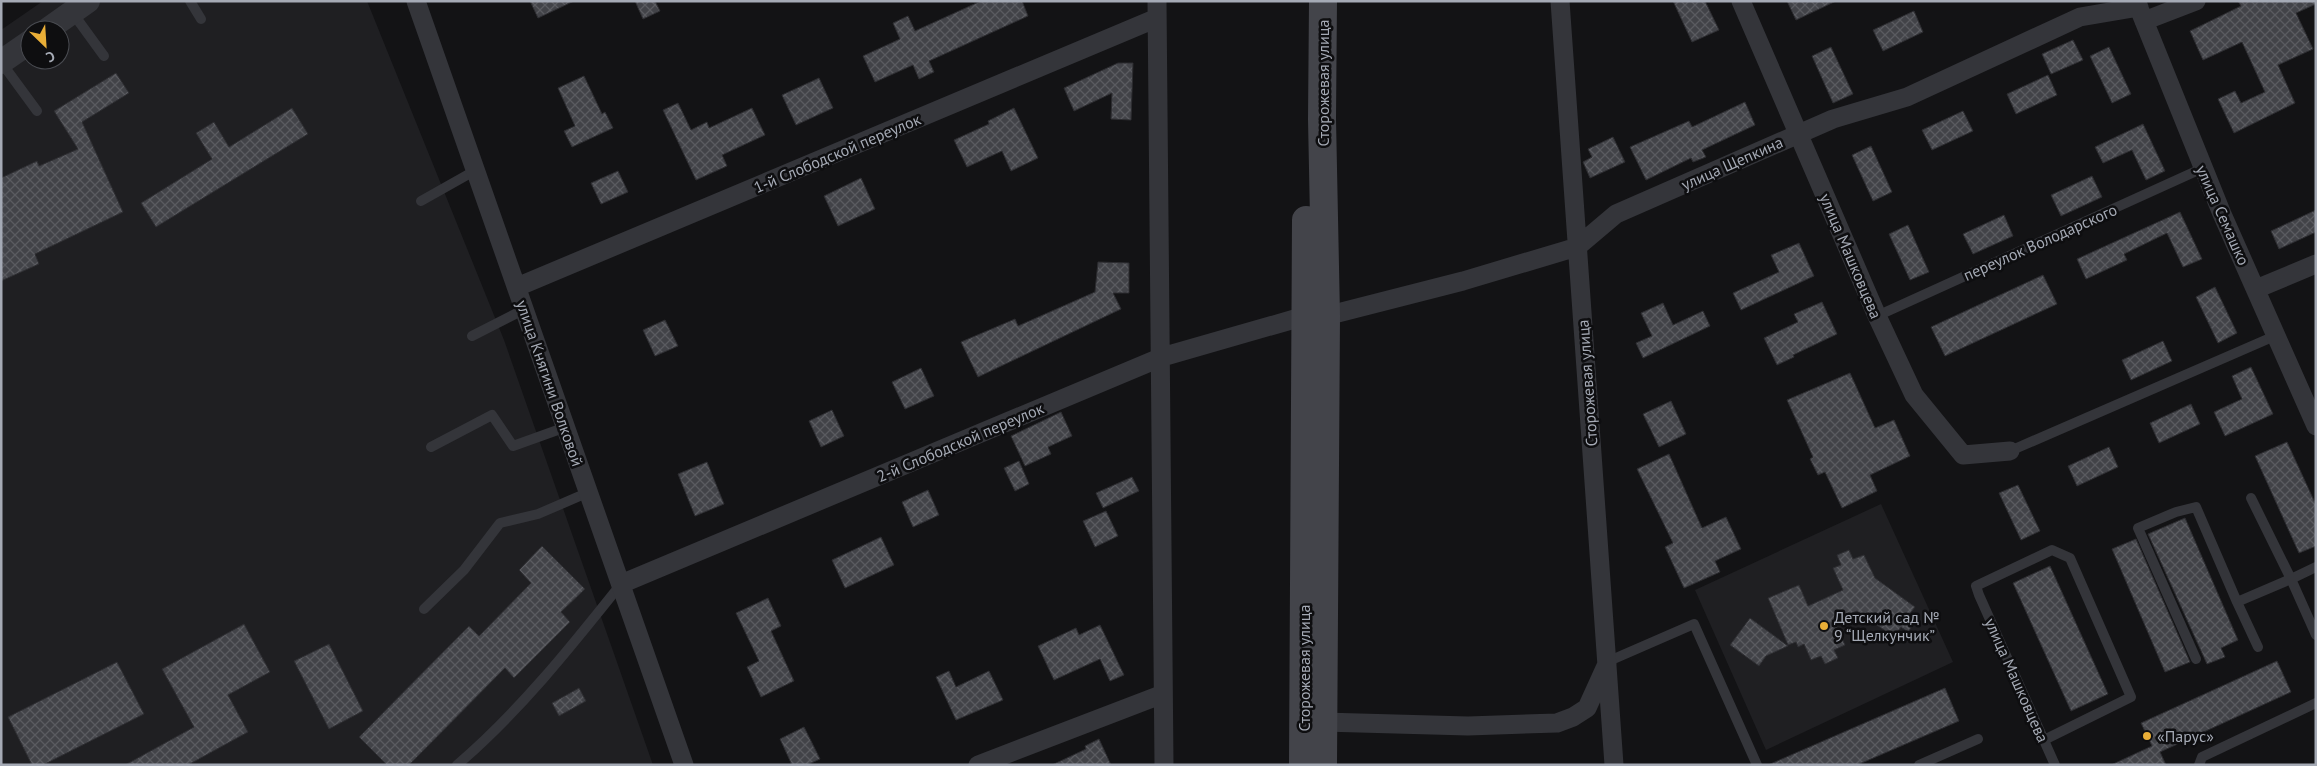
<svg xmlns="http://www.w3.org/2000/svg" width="2317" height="766" font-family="'PT Sans',sans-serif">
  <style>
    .built { fill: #1f1f22; fill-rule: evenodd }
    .building { fill: url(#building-cross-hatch); stroke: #2d2d31 }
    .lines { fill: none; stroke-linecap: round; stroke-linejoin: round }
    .service { stroke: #34353a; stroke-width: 10 }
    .minor { stroke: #34353a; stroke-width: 19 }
    .tertiary { stroke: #34353a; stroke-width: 24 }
    .secondary { stroke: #43444a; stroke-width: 28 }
    .poi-dot { fill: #e9ae37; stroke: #0e0e10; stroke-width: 2 }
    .labels { text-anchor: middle; stroke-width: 5; stroke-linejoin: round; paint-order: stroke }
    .street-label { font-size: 16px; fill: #a5aab5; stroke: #0e0e10 }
    .poi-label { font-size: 16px; fill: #a5aab5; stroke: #0e0e10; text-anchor: start }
  </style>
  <defs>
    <pattern id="building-cross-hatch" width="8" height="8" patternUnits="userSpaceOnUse" patternTransform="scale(1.25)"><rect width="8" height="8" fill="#424348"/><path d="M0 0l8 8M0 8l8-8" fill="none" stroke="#5a5b60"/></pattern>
  </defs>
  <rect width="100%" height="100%" fill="#131315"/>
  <path class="built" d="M 43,1 L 367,1 L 504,340 L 653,765 L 1,765 L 1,30 ZM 30,30 L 60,30 L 60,60 L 30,60 Z
    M 1881,504 L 1953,662 L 1766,750 L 1695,590 Z"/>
  <path class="building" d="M 530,1 L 574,1 L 538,18 Z
    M 635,1 L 655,1 L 660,11 L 643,19 Z
    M 981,1 L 1022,1 L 1028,16 L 929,61 L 934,72 L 919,79 L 913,65 L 875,82 L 863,56 L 900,39 L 893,23 L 908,16 L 915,31 Z
    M 1673,1 L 1705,1 L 1719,30 L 1692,42 Z
    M 1787,1 L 1836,1 L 1796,20 Z
    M 2238,1 L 2316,1 L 2316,4 L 2296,13 L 2313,49 L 2278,65 L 2295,103 L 2234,133 L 2218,99 L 2235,91 L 2241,103 L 2265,92 L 2242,42 L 2203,60 L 2190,31 L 2241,6 Z
    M 1914,11 L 1923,32 L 1883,51 L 1873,30 Z
    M 2073,40 L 2083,60 L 2051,74 L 2042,54 Z
    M 1831,47 L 1853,94 L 1833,103 L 1812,56 Z
    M 2109,47 L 2131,94 L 2112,103 L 2090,56 Z
    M 1118,63 L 1133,63 L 1131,120 L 1111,119 L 1112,93 L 1074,111 L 1064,88 Z
    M 116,73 L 129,93 L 82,122 L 123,212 L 35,254 L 39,264 L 1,281 L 1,178 L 37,161 L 39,166 L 78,149 L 54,111 Z
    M 2048,75 L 2057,95 L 2016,114 L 2007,94 Z
    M 584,76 L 602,114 L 605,112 L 613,128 L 572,147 L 564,131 L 575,126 L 558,88 Z
    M 819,78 L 833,108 L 796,125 L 782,95 Z
    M 1745,102 L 1755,125 L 1702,150 L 1706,157 L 1693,162 L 1691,158 L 1646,180 L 1630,147 L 1689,121 L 1692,127 Z
    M 678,103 L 691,130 L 707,122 L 709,128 L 752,108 L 765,135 L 722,155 L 727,166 L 696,180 L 663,110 Z
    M 292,108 L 308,134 L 156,227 L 141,203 L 212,159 L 196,133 L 214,122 L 229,147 Z
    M 1014,108 L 1038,158 L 1011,171 L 1002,151 L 967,167 L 954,140 L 989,124 L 988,121 Z
    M 1963,111 L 1973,131 L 1932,150 L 1922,130 Z
    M 2143,124 L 2165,171 L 2146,180 L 2132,150 L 2103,163 L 2095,147 Z
    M 1613,137 L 1625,162 L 1590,178 L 1583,162 L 1592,157 L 1588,149 Z
    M 1871,146 L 1892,192 L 1873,201 L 1852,155 Z
    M 618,171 L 628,192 L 601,204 L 591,183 Z
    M 2092,176 L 2102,197 L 2061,216 L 2051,195 Z
    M 861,178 L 875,209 L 838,226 L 824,196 Z
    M 2316,210 L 2316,232 L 2279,249 L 2271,231 Z
    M 2180,212 L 2202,259 L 2183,267 L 2167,233 L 2124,254 L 2127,260 L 2086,279 L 2077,259 Z
    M 2004,215 L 2013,236 L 1973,254 L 1963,234 Z
    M 1908,225 L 1929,272 L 1910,280 L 1889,234 Z
    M 1799,243 L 1814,276 L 1741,310 L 1733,293 L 1779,272 L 1771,255 Z
    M 1098,262 L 1129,263 L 1129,293 L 1113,293 L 1121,309 L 978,377 L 961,342 L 1015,319 L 1018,326 L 1095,292 Z
    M 2043,275 L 2057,304 L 1945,356 L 1931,327 Z
    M 2215,287 L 2237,333 L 2218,343 L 2196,297 Z
    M 1822,302 L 1837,334 L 1793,355 L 1794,357 L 1777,365 L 1764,338 L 1798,322 L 1794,314 Z
    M 1663,303 L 1673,325 L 1703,311 L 1710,326 L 1643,358 L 1636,343 L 1652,336 L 1641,313 Z
    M 665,320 L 678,346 L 655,356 L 643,330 Z
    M 2163,341 L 2172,361 L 2131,380 L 2122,360 Z
    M 2251,367 L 2273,414 L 2225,436 L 2214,412 L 2242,399 L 2232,376 Z
    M 921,368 L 934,396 L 905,409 L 892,382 Z
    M 1850,373 L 1875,428 L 1894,420 L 1910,456 L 1870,475 L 1877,491 L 1842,508 L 1825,472 L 1818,475 L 1810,459 L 1813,457 L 1787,400 Z
    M 1671,401 L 1686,434 L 1659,447 L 1643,414 Z
    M 2191,404 L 2200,424 L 2159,443 L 2150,423 Z
    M 832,410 L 844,436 L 821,447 L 809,421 Z
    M 1061,412 L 1072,436 L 1048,447 L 1051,454 L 1025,466 L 1011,436 Z
    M 2287,442 L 2316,505 L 2316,546 L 2299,553 L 2255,456 Z
    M 2109,447 L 2118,467 L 2077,486 L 2068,466 Z
    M 1669,454 L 1702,528 L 1726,517 L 1741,549 L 1715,561 L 1720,572 L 1684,588 L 1665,547 L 1673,543 L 1637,469 Z
    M 1019,461 L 1029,484 L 1015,491 L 1004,468 Z
    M 707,462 L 724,504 L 695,516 L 678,474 Z
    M 1132,477 L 1139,491 L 1103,508 L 1096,493 Z
    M 2018,485 L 2040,531 L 2021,540 L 1999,493 Z
    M 928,490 L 939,515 L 913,527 L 902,502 Z
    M 1106,511 L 1118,536 L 1095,547 L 1083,521 Z
    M 2185,518 L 2238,640 L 2221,648 L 2225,657 L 2207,664 L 2148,534 Z
    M 881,537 L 894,565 L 845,588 L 832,560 Z
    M 2136,539 L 2190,662 L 2165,672 L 2112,549 Z
    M 542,546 L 585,589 L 561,612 L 570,622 L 514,678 L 505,668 L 409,765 L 387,765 L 359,737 L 469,626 L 479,636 L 531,583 L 519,570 Z
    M 1849,550 L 1853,559 L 1864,555 L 1875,578 L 1915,607 L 1908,616 L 1916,621 L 1908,632 L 1901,627 L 1894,637 L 1857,611 L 1834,621 L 1845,645 L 1834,650 L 1838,658 L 1825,664 L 1821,656 L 1811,660 L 1804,644 L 1798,647 L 1796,642 L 1788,645 L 1768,598 L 1799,585 L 1808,606 L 1843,590 L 1833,568 L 1841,565 L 1837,555 Z
    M 2050,566 L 2108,694 L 2071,711 L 2013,583 Z
    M 768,598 L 781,626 L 771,631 L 794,681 L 761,697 L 747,667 L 759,661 L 736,613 Z
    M 1750,618 L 1788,646 L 1766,656 L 1759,666 L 1730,645 Z
    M 244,624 L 270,672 L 228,695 L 248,732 L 188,765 L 125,765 L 194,727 L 162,669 Z
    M 1100,625 L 1124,675 L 1110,681 L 1100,659 L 1054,680 L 1038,646 L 1076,628 L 1079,635 Z
    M 329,644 L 363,711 L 329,729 L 294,661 Z
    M 2277,661 L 2291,692 L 2160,752 L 2166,765 L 2111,765 L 2152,746 L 2141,723 Z
    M 117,662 L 144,714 L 43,765 L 32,765 L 8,717 Z
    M 949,671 L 956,687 L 989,671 L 1003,700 L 956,720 L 936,677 Z
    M 579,688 L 586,701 L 559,716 L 552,703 Z
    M 1945,688 L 1959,721 L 1857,765 L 1768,765 Z
    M 804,727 L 820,759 L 807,765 L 792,765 L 780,739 Z
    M 1099,739 L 1111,765 L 1052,765 L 1086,749 L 1085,746 Z"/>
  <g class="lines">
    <path class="service" d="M 190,1 L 201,19
      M 72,12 L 104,56
      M 1,62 L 37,111
      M 421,201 L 476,170
      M 1877,316 L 2203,168
      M 472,336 L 525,309
      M 431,447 L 492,415 L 513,446 L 566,427
      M 2010,451 L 2277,335
      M 2251,498 L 2291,579 L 2316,567
      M 2237,602 L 2258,647
      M 424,609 L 464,570 L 500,523 L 538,514 L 589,492
      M 2196,659 L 2138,528 L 2176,512 L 2196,507 L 2237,602 L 2291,579 L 2316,635
      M 1609,661 L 1694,624 L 1757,765
      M 2044,740 L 2131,697 L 2070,558 L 2052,550 L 1976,586 L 1979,595 L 2055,765
      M 457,765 C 519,712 570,648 621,584
      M 1919,765 L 1978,739
      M 2199,765 L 2202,757 L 2316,703"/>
    <path class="minor" d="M 416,1 L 684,765
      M 1157,1 L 1164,765
      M 1560,1 L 1614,765
      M 1741,1 L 1877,316 L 1914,395 L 1963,455 L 2010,451
      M 2136,1 L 2222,214 L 2316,426
      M 2144,21 L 2196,1
      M 517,287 L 1157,18
      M 2256,289 L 2316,264
      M 1326,316 L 1463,281 L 1577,247 L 1616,214 L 1833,119 L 1907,97 L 2080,17 L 2139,7
      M 621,584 L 1162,357 L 1305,316
      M 1323,722 L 1468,726 L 1557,723 L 1573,717 L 1587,708 L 1607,664
      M 978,765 L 1163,694"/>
    <path class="tertiary" d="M 47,30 L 88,1
      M 1,62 L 30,42"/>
    <path class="secondary" d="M 1303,765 L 1306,220
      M 1323,765 L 1326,316 L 1322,119 L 1323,1"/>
  </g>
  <g class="poi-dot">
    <circle cx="1824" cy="626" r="5"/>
    <circle cx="2147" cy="736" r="5"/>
  </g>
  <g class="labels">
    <g class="street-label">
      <text transform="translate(1323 83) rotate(-90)" y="6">Сторожевая улица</text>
      <text transform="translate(837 153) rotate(-23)" y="6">1-й Слободской переулок</text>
      <text transform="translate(1732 163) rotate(-24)" y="6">улица Щепкина</text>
      <text transform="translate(2223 215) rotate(66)" y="6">улица Семашко</text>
      <text transform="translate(2040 242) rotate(-24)" y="6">переулок Володарского</text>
      <text transform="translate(1851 256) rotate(67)" y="6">улица Машковцева</text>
      <text transform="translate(550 383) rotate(71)" y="6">улица Княгини Волковой</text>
      <text transform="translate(1587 383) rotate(-94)" y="6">Сторожевая улица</text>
      <text transform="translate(960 442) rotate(-23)" y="6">2-й Слободской переулок</text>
      <text transform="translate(1304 668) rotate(-90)" y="6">Сторожевая улица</text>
      <text transform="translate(2017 680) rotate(66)" y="6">улица Машковцева</text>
    </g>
    <g class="poi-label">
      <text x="1834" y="623">Детский сад №<tspan x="1834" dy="18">9 “Щелкунчик”</tspan></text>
      <text x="2157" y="742">«Парус»</text>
    </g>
  </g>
  <rect width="2317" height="766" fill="none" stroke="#a5aab5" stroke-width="5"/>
  <g transform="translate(45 45) rotate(155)"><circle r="24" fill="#0e0e10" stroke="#4a4c52"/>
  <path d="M0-4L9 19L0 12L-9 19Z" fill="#e9ae37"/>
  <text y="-8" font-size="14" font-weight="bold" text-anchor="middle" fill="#a5aab5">С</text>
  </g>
</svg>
